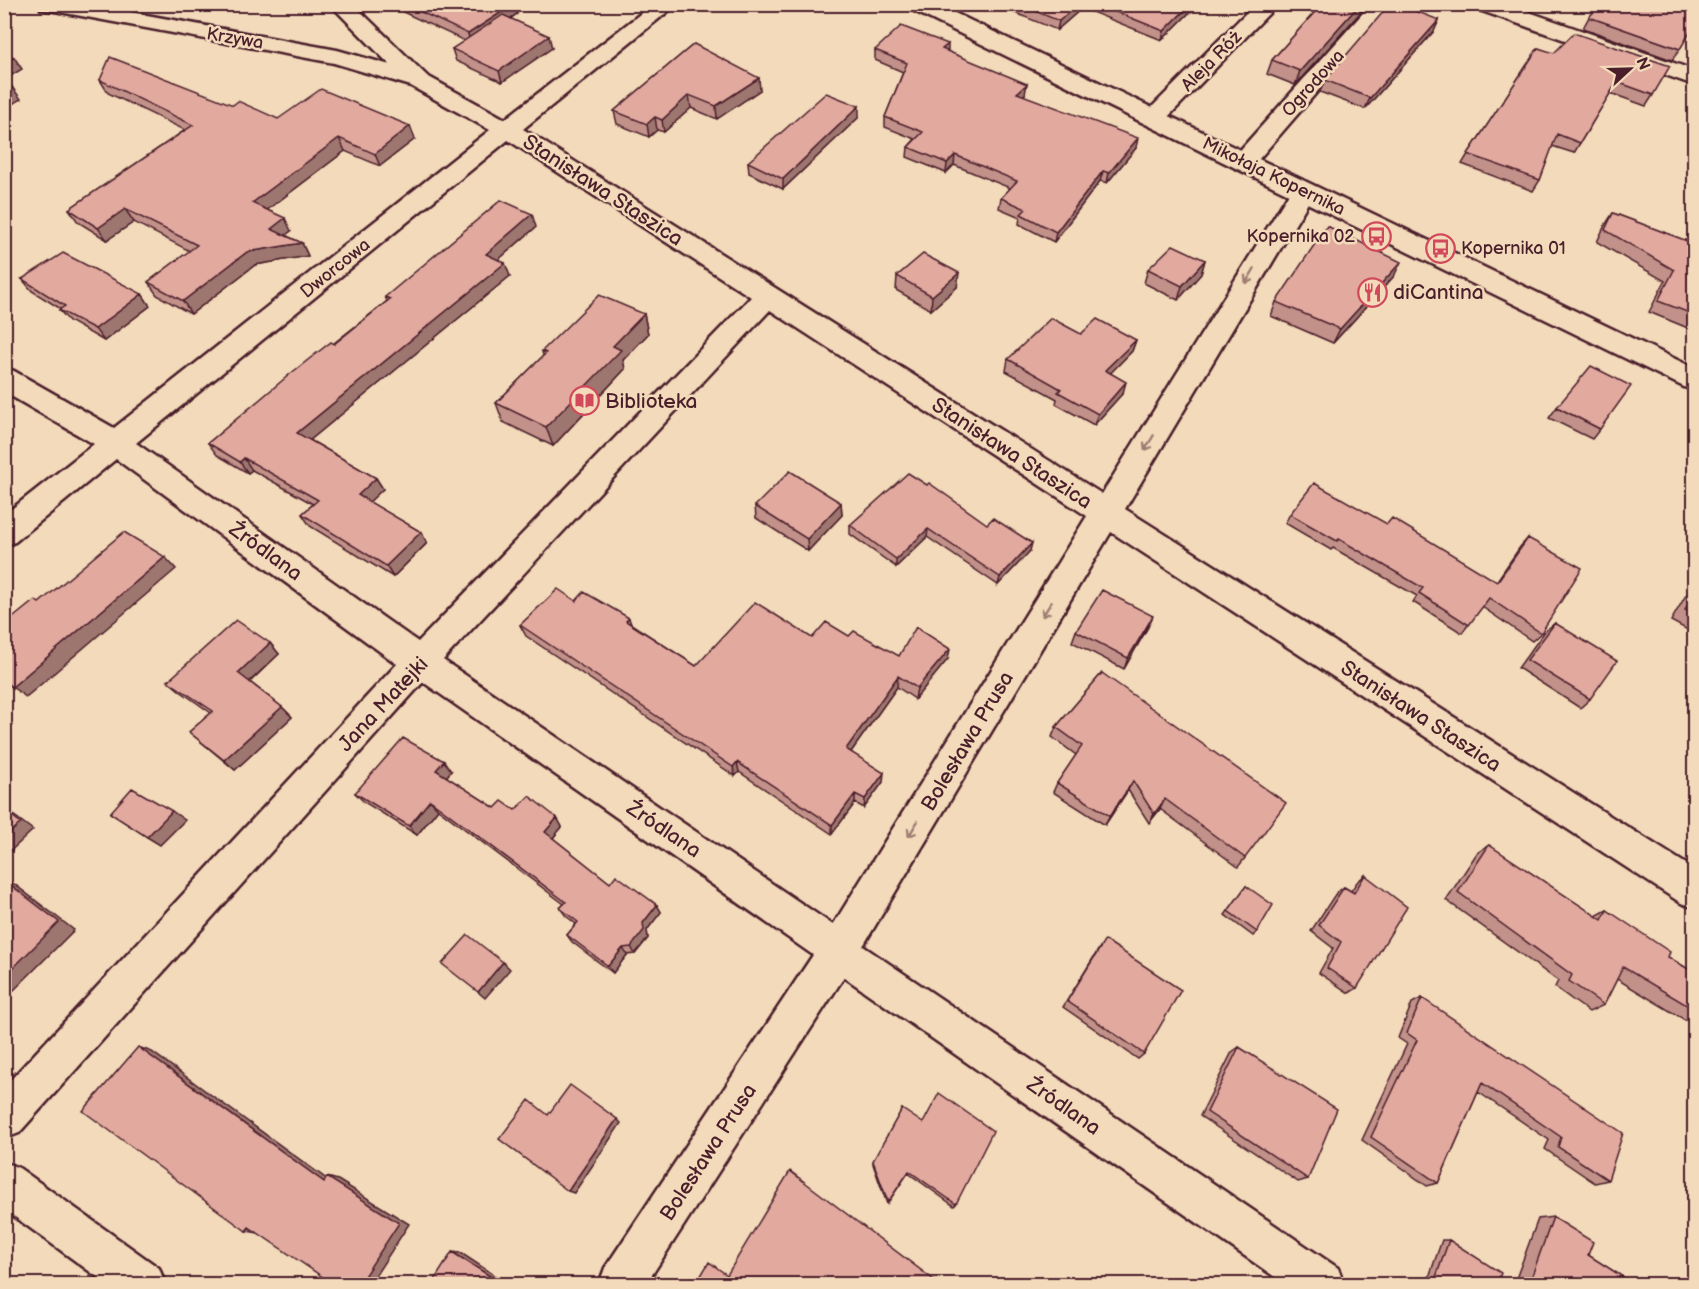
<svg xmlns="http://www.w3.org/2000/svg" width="1699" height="1289" font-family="'Balsamiq Sans',sans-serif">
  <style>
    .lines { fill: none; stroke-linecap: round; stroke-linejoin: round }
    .lane-casing { stroke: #4a1f2b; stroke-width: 4 }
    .street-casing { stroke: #4a1f2b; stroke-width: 5 }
    .secondary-casing { stroke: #4a1f2b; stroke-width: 5 }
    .lane { fill: #f2daba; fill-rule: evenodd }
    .street { fill: #f2daba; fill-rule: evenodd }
    .secondary { fill: #f2daba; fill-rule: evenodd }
    .wall { fill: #c29189; stroke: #4a1f2b; stroke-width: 1.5 }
    .shaded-wall { fill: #9e766f; stroke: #4a1f2b; stroke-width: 1.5 }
    .building { fill: #e2a99f; stroke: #4a1f2b; stroke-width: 1.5 }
    .oneway { stroke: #9e7c72 }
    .labels { text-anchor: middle; stroke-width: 5; stroke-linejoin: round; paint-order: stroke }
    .far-street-label { font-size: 18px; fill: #4a1f2b; stroke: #f2daba }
    .far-poi-label { font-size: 18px; fill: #4a1f2b; stroke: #f2daba; text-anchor: end }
    .street-label { font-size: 21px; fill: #4a1f2b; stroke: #f2daba }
    .poi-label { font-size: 21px; fill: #4a1f2b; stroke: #f2daba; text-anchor: start }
  </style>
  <rect width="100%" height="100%" fill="#f2daba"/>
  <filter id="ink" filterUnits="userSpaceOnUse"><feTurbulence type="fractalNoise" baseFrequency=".0167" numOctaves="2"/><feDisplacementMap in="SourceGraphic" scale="12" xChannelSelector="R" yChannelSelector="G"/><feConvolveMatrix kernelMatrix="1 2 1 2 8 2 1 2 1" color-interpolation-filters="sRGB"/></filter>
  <g filter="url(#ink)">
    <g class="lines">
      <defs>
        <path id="lane" d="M 949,4 L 963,4 L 946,19 L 938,19 L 938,13 Z"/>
        <path id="street" d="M 39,4 L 87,4 L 337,50 L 390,65 L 330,4 L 353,4 L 427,76 L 505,119 L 653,4 L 677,4 L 523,129 L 1102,494 L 1294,185 L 1303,183 L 1312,185 L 1315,191 L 1125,509 L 1694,869 L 1694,908 L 1681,903 L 1111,532 L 863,946 L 1338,1268 L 1344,1284 L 1285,1284 L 844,977 L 646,1284 L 599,1284 L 605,1268 L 813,955 L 423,682 L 19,1133 L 4,1139 L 4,1087 L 397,664 L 116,459 L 15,542 L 4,545 L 4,515 L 94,444 L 4,392 L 4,368 L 14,371 L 114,428 L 490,130 L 411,86 L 334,63 L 49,10 L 41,9 ZM 508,140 L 751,297 L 418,642 L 136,443 ZM 770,310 L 1087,516 L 833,925 L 443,660 Z
          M 1255,4 L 1278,4 L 1162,123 L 1154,125 L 1146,123 L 1142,118 L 1146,113 Z
          M 1371,4 L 1393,4 L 1252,167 L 1243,170 L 1234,167 L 1231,162 L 1234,157 Z
          M 1474,4 L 1506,4 L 1694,70 L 1694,85 L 1476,9 Z
          M 4,1162 L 19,1168 L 159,1268 L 165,1284 L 107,1284 L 4,1209 Z"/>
        <path id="secondary" d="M 908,4 L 936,4 L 1694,368 L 1694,390 L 1684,387 L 910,9 Z"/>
      </defs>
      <use href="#lane" class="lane-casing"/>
      <use href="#street" class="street-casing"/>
      <use href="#secondary" class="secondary-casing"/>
      <use href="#lane" class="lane"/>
      <use href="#street" class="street"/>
      <use href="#secondary" class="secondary"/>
    </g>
    <path class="wall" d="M 386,4 L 515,4 L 517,14 L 510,19 L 552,48 L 502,82 L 456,61 L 452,49 L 465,41 Z
      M 756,4 L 771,4 L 766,8 Z
      M 986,4 L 1198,4 L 1162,40 L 1082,8 L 1057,30 L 998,6 L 995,8 Z
      M 1322,4 L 1368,4 L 1295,85 L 1267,74 L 1272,60 Z
      M 1589,17 L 1680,49 L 1672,60 L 1583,28 Z
      M 1439,20 L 1434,31 L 1365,109 L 1320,92 L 1325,80 Z
      M 694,44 L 760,90 L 717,119 L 691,108 L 664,132 L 657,130 L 649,137 L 617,124 L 614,111 Z
      M 1538,48 L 1653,95 L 1646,106 L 1610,93 L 1574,153 L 1552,146 L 1540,180 L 1533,191 L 1462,164 L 1468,154 Z
      M 875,50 L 948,52 L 1025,94 L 1023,96 L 1136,148 L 1107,183 L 1100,181 L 1054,242 L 1019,224 L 1020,217 L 999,208 L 1001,198 L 1010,188 L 954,165 L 946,173 L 907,157 L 908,147 L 915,139 L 885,127 L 885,117 L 903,72 L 875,60 Z
      M 100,80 L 233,105 L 278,119 L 410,126 L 415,139 L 380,166 L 345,151 L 267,210 L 291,231 L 285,235 L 302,243 L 308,256 L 255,265 L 191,314 L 157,295 L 148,282 L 190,251 L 134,222 L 107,240 L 78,222 L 69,209 L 185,130 L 108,93 Z
      M 859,117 L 783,189 L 749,173 L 748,162 Z
      M 1613,213 L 1695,244 L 1695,320 L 1688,328 L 1649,312 L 1665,281 L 1597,242 L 1605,225 Z
      M 536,227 L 498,260 L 510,276 L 310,440 L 376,478 L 383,489 L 369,502 L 421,532 L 427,543 L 393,577 L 310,526 L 302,514 L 313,504 L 252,470 L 248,473 L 217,455 L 208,443 L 387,301 L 385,297 Z
      M 1205,260 L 1201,274 L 1178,300 L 1144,283 L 1148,269 Z
      M 897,276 L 957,287 L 931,310 L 896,290 Z
      M 1394,276 L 1333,343 L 1271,316 L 1276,302 Z
      M 22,279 L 142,294 L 150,306 L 104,341 L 69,321 L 59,310 L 61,309 L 32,291 Z
      M 644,314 L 648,334 L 623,360 L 625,369 L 553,446 L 503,422 L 496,403 L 543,356 L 542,351 Z
      M 1081,334 L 1136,340 L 1132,351 L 1110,373 L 1123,393 L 1094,425 L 1056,404 L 1057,399 L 1006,371 L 1008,359 Z
      M 1557,407 L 1600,429 L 1592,439 L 1549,418 Z
      M 841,503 L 842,515 L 808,551 L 756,518 L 755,506 Z
      M 1290,514 L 1387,524 L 1496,582 L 1520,547 L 1528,538 L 1541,633 L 1532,641 L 1482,607 L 1462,633 L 1413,602 L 1417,596 L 1333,548 L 1331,550 L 1285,523 Z
      M 987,524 L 1030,551 L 998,585 L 927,537 L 896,567 L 850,534 L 850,525 Z
      M 1695,588 L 1695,634 L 1671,621 L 1686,595 Z
      M 576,601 L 629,618 L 631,624 L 696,666 L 812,638 L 849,636 L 899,656 L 948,659 L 915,699 L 897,687 L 851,752 L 883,782 L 864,808 L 855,803 L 832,834 L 739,772 L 735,776 L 526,636 L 520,625 Z
      M 1555,623 L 1590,699 L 1580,708 L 1518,668 L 1545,631 Z
      M 1148,627 L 1124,669 L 1072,642 L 1076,631 Z
      M 270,643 L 279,654 L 250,682 L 282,707 L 292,717 L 235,770 L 189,732 L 211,713 L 180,691 L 168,681 Z
      M 1102,673 L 1245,858 L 1238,867 L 1160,809 L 1149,823 L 1128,790 L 1105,825 L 1053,792 L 1057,783 L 1076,755 L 1052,737 L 1056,727 Z
      M 451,771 L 446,777 L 495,808 L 515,810 L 557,818 L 562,827 L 553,838 L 610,883 L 657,905 L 661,912 L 647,930 L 648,938 L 635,954 L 627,955 L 613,973 L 572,942 L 567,935 L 576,924 L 566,916 L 560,908 L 564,904 L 438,809 L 417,835 L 364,802 L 355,793 Z
      M 1489,845 L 1596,916 L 1607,910 L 1668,957 L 1695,973 L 1695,1026 L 1617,979 L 1604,1005 L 1589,1012 L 1555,987 L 1558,981 L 1446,900 L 1477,853 Z
      M 1365,875 L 1357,988 L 1349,993 L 1319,973 L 1333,948 L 1311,931 L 1336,893 L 1344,887 L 1351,891 L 1357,882 Z
      M 1246,886 L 1257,932 L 1253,936 L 1225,915 Z
      M 1100,947 L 1144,1054 L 1138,1059 L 1063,1007 Z
      M 1422,998 L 1608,1180 L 1595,1183 L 1545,1149 L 1549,1140 L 1478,1092 L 1438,1183 L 1427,1186 L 1362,1140 L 1407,1044 L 1398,1038 L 1412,1003 Z
      M 1239,1047 L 1308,1179 L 1298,1182 L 1200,1116 L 1232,1052 Z
      M 902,1109 L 956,1204 L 954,1206 L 908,1173 L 887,1204 L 873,1164 L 873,1161 Z
      M 1553,1217 L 1588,1255 L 1634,1284 L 1514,1284 L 1538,1219 Z
      M 1442,1240 L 1449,1240 L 1497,1284 L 1435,1284 L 1428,1280 Z"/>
    <path class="shaded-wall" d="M 514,4 L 515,4 L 517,14 L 471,44 L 468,34 Z
      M 1078,4 L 1083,4 L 1082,8 L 1057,30 L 1059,21 Z
      M 1191,4 L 1198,4 L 1162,40 L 1164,31 Z
      M 1360,4 L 1368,4 L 1295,85 L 1300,71 Z
      M 1439,20 L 1434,31 L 1365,109 L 1370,98 Z
      M 549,36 L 552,48 L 502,82 L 499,71 Z
      M 948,44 L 948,54 L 942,49 Z
      M 14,57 L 22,69 L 4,80 L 4,63 Z
      M 759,78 L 760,90 L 717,119 L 716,106 Z
      M 1027,84 L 1025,94 L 1016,103 L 1017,93 Z
      M 12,87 L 21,99 L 4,109 L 4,92 Z
      M 689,95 L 691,108 L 664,132 L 662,120 Z
      M 859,106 L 859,117 L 783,189 L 783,179 Z
      M 655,117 L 657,130 L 649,137 L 647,124 Z
      M 410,126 L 415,139 L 380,166 L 375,154 Z
      M 339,138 L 345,151 L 259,216 L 252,203 Z
      M 1138,138 L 1136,148 L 1107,183 L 1109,173 Z
      M 955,155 L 954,165 L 946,173 L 947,163 Z
      M 1103,171 L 1100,181 L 1054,242 L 1056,232 Z
      M 125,209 L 134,222 L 107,240 L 98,228 Z
      M 532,214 L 536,227 L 490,267 L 486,254 Z
      M 285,218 L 291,231 L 278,241 L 271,229 Z
      M 302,243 L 308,256 L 255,265 L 191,314 L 183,301 L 247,252 Z
      M 1205,260 L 1201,274 L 1178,300 L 1182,286 Z
      M 1401,262 L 1394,276 L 1333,343 L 1340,329 Z
      M 505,263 L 510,276 L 304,445 L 297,433 Z
      M 959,273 L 957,287 L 931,310 L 932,296 Z
      M 142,294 L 150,306 L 104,341 L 95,329 Z
      M 644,314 L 648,334 L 623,360 L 625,369 L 553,446 L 546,427 L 613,346 Z
      M 1136,340 L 1132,351 L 1102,382 L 1105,370 Z
      M 1126,382 L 1123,393 L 1094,425 L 1098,414 Z
      M 244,458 L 252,470 L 248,473 L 240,462 Z
      M 376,478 L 383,489 L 365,506 L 358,495 Z
      M 841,503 L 842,515 L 808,551 L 807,539 Z
      M 928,529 L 927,537 L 896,567 L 896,559 Z
      M 421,532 L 427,543 L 393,577 L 386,566 Z
      M 1032,543 L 1030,551 L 998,585 L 1000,577 Z
      M 165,557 L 176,569 L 26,697 L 12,687 Z
      M 1153,616 L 1148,627 L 1124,669 L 1128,658 Z
      M 270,643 L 279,654 L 248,683 L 238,673 Z
      M 950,649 L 948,659 L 915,699 L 917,688 Z
      M 898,676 L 897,687 L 846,759 L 846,749 Z
      M 282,707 L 292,717 L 235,770 L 224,760 Z
      M 444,761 L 451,771 L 444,780 L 436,770 Z
      M 737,762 L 739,772 L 735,776 L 733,767 Z
      M 884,773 L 883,782 L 864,808 L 865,799 Z
      M 1133,781 L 1128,790 L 1105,825 L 1110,816 Z
      M 855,794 L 855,803 L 832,834 L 832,825 Z
      M 1165,799 L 1160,809 L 1149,823 L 1154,814 Z
      M 430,800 L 438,809 L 417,835 L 409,826 Z
      M 4,808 L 33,830 L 4,857 Z
      M 172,811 L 185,820 L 160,845 L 147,837 Z
      M 557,818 L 562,827 L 551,840 L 545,832 Z
      M 4,879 L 14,884 L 74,930 L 4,1000 Z
      M 657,905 L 661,912 L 647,930 L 648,938 L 635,954 L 631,947 L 643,923 Z
      M 623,948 L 627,955 L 613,973 L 608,966 Z
      M 503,962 L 510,969 L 485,998 L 478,992 Z
      M 138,1047 L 152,1052 L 335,1185 L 324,1182 Z
      M 617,1119 L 621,1123 L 574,1193 L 568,1191 Z
      M 327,1177 L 338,1180 L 409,1224 L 370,1284 L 359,1284 Z
      M 249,1227 L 259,1233 L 246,1231 Z
      M 452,1252 L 461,1253 L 508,1284 L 502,1284 Z"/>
    <path class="building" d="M 404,4 L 514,4 L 468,34 Z
      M 1018,4 L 1078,4 L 1059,21 Z
      M 1096,4 L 1191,4 L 1164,31 Z
      M 1322,4 L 1360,4 L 1300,71 L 1272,60 Z
      M 1390,4 L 1397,4 L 1439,20 L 1370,98 L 1325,80 Z
      M 1601,4 L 1695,4 L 1695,24 L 1680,49 L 1589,17 Z
      M 503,15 L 549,36 L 499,71 L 452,49 Z
      M 901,26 L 948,44 L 942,49 L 1027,84 L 1017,93 L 1138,138 L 1109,173 L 1103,171 L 1056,232 L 1021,214 L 1026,209 L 1001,198 L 1017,181 L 955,155 L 947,163 L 908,147 L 923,132 L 885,117 L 907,63 L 875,50 Z
      M 1574,33 L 1670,66 L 1653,95 L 1617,82 L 1580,143 L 1557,134 L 1540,180 L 1468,154 L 1538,48 L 1554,53 Z
      M 694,44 L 759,78 L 716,106 L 689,95 L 662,120 L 655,117 L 647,124 L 614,111 Z
      M 4,52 L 14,57 L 4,63 Z
      M 110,57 L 233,105 L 238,101 L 278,119 L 321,89 L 410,126 L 375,154 L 339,138 L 252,203 L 285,218 L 271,229 L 302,243 L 247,252 L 183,301 L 148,282 L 197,245 L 125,209 L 98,228 L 69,209 L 193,125 L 100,80 Z
      M 4,84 L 12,87 L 4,92 Z
      M 826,93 L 859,106 L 783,179 L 748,162 Z
      M 501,200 L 532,214 L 486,254 L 505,263 L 297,433 L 376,478 L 358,495 L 421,532 L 386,566 L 302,514 L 318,500 L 244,458 L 240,462 L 208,443 L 290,374 L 331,342 L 334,344 L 390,299 L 385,297 Z
      M 1613,213 L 1695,244 L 1695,315 L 1658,301 L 1674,270 L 1605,230 Z
      M 1327,226 L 1401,262 L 1340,329 L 1276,302 Z
      M 1173,245 L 1205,260 L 1182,286 L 1148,269 Z
      M 63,253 L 142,294 L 95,329 L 59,310 L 65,306 L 22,279 Z
      M 923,254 L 959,273 L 932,296 L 897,276 Z
      M 599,295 L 644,314 L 613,346 L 621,350 L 546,427 L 496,403 L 546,353 L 542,351 Z
      M 1051,318 L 1081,334 L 1097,319 L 1136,340 L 1105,370 L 1126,382 L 1098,414 L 1058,392 L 1061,389 L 1008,359 Z
      M 1591,366 L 1631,386 L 1600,429 L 1557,407 Z
      M 790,471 L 841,503 L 807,539 L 755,506 Z
      M 908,473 L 927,485 L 929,483 L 987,524 L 993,518 L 1032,543 L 1000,577 L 928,529 L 896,559 L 850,525 Z
      M 1314,483 L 1387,524 L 1392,518 L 1497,582 L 1528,538 L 1582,568 L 1541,633 L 1489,598 L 1469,625 L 1419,593 L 1423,588 L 1339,539 L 1337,541 L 1290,514 Z
      M 124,532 L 165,557 L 12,687 L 4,681 L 4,625 L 35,600 L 39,603 Z
      M 558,589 L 576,601 L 584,592 L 629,618 L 626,621 L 696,666 L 755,602 L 812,638 L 826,622 L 849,636 L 854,631 L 899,656 L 916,627 L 950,649 L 917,688 L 898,676 L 846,749 L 884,773 L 865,799 L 855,794 L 832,825 L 737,762 L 733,767 L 520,625 Z
      M 1102,590 L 1153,616 L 1128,658 L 1076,631 Z
      M 1695,593 L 1695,615 L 1685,610 Z
      M 236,620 L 270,643 L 238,673 L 282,707 L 224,760 L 189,732 L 213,711 L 168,681 Z
      M 1555,623 L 1617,661 L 1590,699 L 1527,660 Z
      M 1102,673 L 1286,803 L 1245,858 L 1165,799 L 1154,814 L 1133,781 L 1110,816 L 1057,783 L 1082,746 L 1056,727 Z
      M 403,738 L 444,761 L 436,770 L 495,808 L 502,801 L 515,810 L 529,796 L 557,818 L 545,832 L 610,883 L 616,875 L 657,905 L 643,923 L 644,930 L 631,947 L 623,948 L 608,966 L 567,935 L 578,922 L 560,908 L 566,902 L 430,800 L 409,826 L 355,793 Z
      M 132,788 L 172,811 L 147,837 L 110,813 Z
      M 4,810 L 21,823 L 4,838 Z
      M 1489,845 L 1602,920 L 1607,910 L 1670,952 L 1668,957 L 1695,973 L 1695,1010 L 1623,967 L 1604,1005 L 1569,981 L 1572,975 L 1458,892 Z
      M 1365,875 L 1407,907 L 1357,988 L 1327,968 L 1341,942 L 1319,925 L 1344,887 L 1354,893 Z
      M 4,880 L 59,922 L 4,977 Z
      M 1246,886 L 1273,905 L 1257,932 L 1228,911 Z
      M 468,935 L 503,962 L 478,992 L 442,964 Z
      M 1105,940 L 1181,990 L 1144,1054 L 1067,1001 Z
      M 1422,998 L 1623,1133 L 1608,1180 L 1558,1147 L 1561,1137 L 1482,1083 L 1438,1183 L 1371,1137 L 1417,1040 L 1407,1033 Z
      M 138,1047 L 324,1182 L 327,1177 L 399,1223 L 359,1284 L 333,1284 L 249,1227 L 246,1231 L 83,1111 Z
      M 1239,1047 L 1337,1109 L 1308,1179 L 1207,1112 Z
      M 570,1085 L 617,1119 L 568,1191 L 499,1139 L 529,1100 L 548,1115 Z
      M 939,1093 L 993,1131 L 956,1204 L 909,1171 L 888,1202 L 873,1161 L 902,1109 L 923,1123 Z
      M 790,1171 L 938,1283 L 937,1284 L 804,1284 L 796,1279 L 793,1284 L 696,1284 L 709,1262 L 727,1275 Z
      M 1553,1217 L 1593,1242 L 1588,1255 L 1634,1284 L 1529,1284 Z
      M 1449,1240 L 1501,1273 L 1497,1284 L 1442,1284 L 1435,1280 Z
      M 452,1252 L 502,1284 L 432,1284 Z"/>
    <defs><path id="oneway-shaft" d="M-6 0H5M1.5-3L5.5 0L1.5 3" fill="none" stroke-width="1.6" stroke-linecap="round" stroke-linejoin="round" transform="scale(1.5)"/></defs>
    <g class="oneway">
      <use href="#oneway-shaft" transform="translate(1250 276) rotate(121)"/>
      <use href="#oneway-shaft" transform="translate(1149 443) rotate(121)"/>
      <use href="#oneway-shaft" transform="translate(1047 609) rotate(121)"/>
      <use href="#oneway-shaft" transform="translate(913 829) rotate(121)"/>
    </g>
  </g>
  <defs>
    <symbol id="bus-ring" viewBox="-11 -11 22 22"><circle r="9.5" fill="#f2daba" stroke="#d1495b" stroke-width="1.5"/><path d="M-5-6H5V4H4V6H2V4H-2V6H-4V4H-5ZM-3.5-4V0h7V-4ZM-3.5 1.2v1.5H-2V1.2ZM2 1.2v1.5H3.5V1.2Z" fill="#d1495b"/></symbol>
    <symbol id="restaurant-ring" viewBox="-11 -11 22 22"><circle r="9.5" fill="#f2daba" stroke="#d1495b" stroke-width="1.5"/><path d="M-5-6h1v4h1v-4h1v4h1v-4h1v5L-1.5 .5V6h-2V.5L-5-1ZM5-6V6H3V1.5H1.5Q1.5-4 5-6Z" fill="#d1495b"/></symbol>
    <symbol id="library-ring" viewBox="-11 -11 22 22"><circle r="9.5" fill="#f2daba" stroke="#d1495b" stroke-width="1.5"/><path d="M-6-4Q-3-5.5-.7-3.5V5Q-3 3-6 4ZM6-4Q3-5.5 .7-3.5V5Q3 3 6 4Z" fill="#d1495b"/></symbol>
  </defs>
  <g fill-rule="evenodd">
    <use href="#bus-ring" x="1360" y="220" width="33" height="33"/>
    <use href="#bus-ring" x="1424" y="232" width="33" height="33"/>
    <use href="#restaurant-ring" x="1356" y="276" width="33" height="33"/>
    <use href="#library-ring" x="568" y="384" width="33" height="33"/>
  </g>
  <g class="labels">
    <g class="far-street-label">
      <text transform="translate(235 38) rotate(10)" y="6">Krzywa</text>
      <text transform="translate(1211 61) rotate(-45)" y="6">Aleja Róż</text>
      <text transform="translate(1313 83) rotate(-48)" y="6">Ogrodowa</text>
      <text transform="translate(1274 176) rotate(26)" y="6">Mikołaja Kopernika</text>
      <text transform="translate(335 268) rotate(-39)" y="6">Dworcowa</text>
    </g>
    <g class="far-poi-label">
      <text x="1355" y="242">Kopernika 02</text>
      <text x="1461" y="254" text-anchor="start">Kopernika 01</text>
    </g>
    <g class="street-label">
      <text transform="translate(603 190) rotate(33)" y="7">Stanisława Staszica</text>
      <text transform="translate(1012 453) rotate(33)" y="7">Stanisława Staszica</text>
      <text transform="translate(266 551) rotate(36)" y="7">Źródlana</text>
      <text transform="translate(383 704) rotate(-47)" y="7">Jana Matejki</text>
      <text transform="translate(1421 716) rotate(33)" y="7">Stanisława Staszica</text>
      <text transform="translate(967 741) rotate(-59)" y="7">Bolesława Prusa</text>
      <text transform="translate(664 829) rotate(34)" y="7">Źródlana</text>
      <text transform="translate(1064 1106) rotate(35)" y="7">Źródlana</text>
      <text transform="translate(708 1152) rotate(-57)" y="7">Bolesława Prusa</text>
    </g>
    <g class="poi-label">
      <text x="1393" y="299">diCantina</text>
      <text x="605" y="408">Biblioteka</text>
    </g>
  </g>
  <rect width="1699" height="1289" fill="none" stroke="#f2daba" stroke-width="24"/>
  <rect x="12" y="12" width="1675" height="1265" fill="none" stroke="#4a1f2b" stroke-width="2" filter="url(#ink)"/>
  <g transform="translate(1630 69) rotate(68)" stroke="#f2daba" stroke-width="4.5" paint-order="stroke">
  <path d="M0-4.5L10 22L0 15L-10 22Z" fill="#4a1f2b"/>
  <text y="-9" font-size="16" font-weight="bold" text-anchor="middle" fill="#4a1f2b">N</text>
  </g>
</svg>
